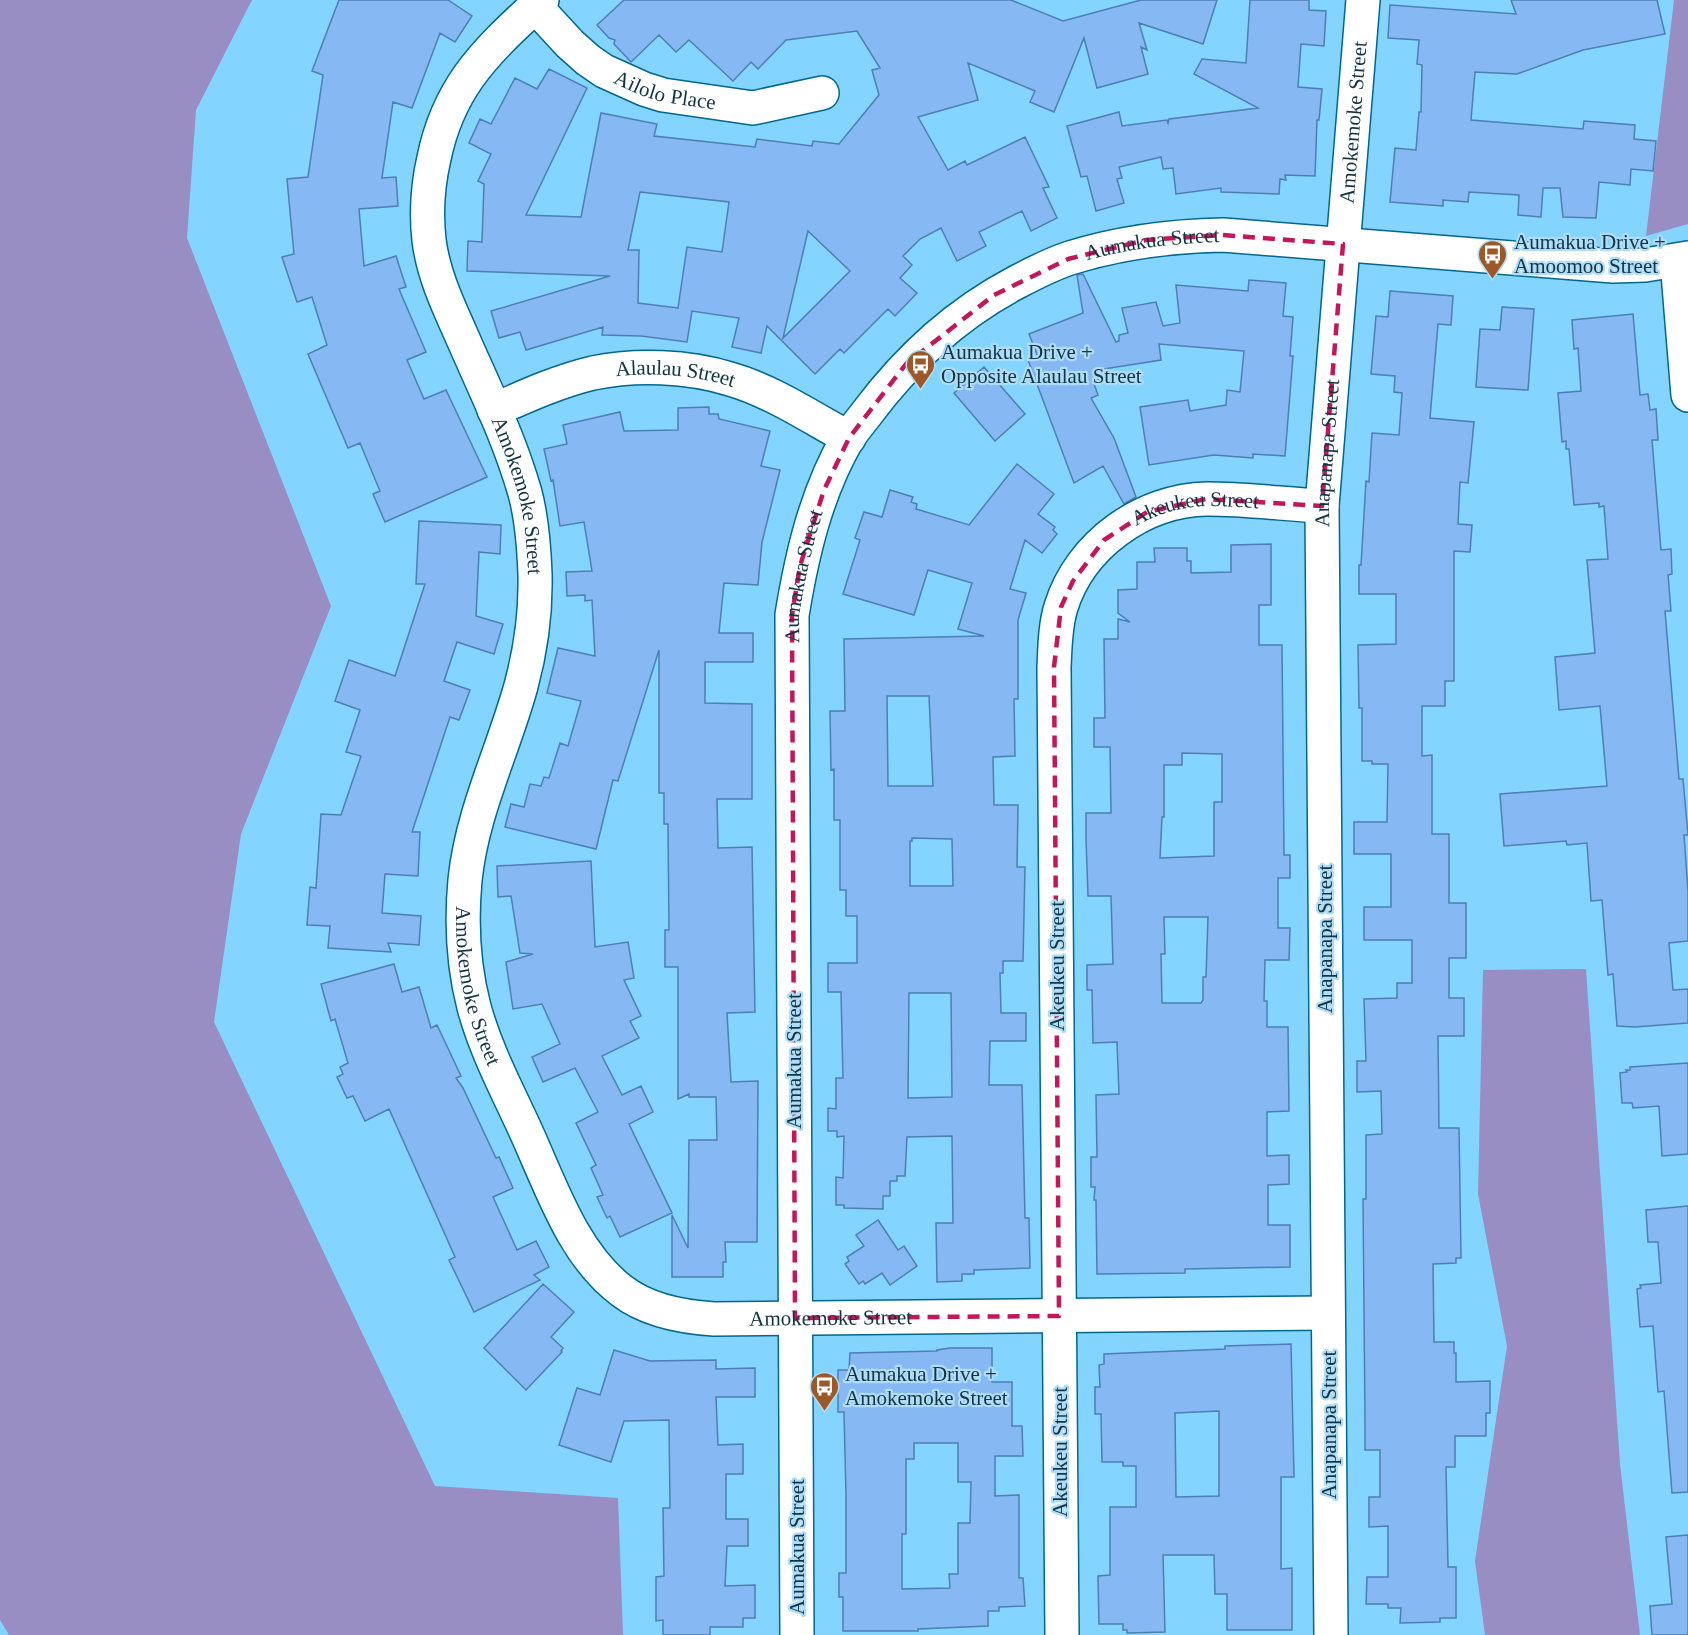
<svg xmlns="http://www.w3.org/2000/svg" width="1688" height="1635" font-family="Georgia,serif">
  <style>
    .green { fill: #988ec3 }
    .building { fill: #86b9f3; stroke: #4e7eb4; stroke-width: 1.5; fill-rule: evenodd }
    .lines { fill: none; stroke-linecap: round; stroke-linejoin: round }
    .minor-casing { stroke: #00678d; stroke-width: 36 }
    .minor { stroke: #fff; stroke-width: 33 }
    .marked { fill: none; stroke: #c2185b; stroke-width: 4.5; stroke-dasharray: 12 8; stroke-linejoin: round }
    .labels { text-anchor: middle; stroke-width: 4.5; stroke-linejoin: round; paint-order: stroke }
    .street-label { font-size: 21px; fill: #123445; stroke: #afddf7 }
    .poi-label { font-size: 21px; fill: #123445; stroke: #afddf7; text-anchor: start }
  </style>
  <rect width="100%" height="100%" fill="#83d4ff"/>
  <path class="green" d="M 0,0 L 252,0 L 196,110 L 187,238 L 331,606 L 241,834 L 214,1022 L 435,1486 L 618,1498 L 623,1635 L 9,1635 L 0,1620 Z
    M 1674,0 L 1688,0 L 1688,224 L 1646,236 Z
    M 1586,969 L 1620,1464 L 1640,1635 L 1485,1635 L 1475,1561 L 1507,1346 L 1478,1194 L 1483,970 Z"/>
  <path class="building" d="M 339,0 L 448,0 L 472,16 L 455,42 L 440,33 L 412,108 L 393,102 L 382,178 L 396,177 L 398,206 L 359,209 L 364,266 L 396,256 L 406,287 L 399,289 L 426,352 L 407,360 L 424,399 L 446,390 L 487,477 L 385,522 L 373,494 L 380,491 L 360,443 L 348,448 L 308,354 L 327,345 L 312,297 L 297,302 L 282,257 L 294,254 L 287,179 L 308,177 L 323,75 L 312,71 Z
    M 624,0 L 1011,0 L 1063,21 L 1141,0 L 1217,0 L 1203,44 L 1139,23 L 1147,50 L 1141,47 L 1148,74 L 1097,88 L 1084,38 L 1054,112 L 1030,102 L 1035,91 L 968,63 L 978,100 L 918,117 L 948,170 L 965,161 L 967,165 L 1025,137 L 1049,187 L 1043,188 L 1057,218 L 1031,231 L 1022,211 L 979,232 L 986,246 L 957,261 L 941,228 L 920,239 L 903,256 L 912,265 L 900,278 L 917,293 L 895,316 L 888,309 L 844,353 L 840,349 L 815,374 L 767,326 L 761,353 L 732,347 L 739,318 L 692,311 L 687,342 L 641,336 L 602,335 L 603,327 L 526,350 L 520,332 L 499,338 L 491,311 L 610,276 L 467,271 L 468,241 L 482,242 L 484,184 L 478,181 L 491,154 L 469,143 L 480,119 L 491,124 L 515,78 L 537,89 L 549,69 L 587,88 L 526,215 L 581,217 L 601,113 L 657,124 L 654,136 L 755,147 L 757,139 L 812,146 L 813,141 L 839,144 L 879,95 L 872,70 L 880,68 L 857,31 L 786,40 L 758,69 L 751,62 L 733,81 L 689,40 L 676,52 L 659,35 L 631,62 L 614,44 L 615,40 L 609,38 L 597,25 ZM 640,192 L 729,202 L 722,252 L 687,247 L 678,308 L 638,303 L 639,250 L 628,250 ZM 808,231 L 850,271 L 783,338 Z
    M 1250,0 L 1309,0 L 1309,10 L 1326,11 L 1324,46 L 1301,44 L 1298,87 L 1322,89 L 1319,120 L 1317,120 L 1315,176 L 1285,175 L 1286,180 L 1280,179 L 1279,194 L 1221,192 L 1221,188 L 1176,194 L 1173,168 L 1163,169 L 1161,157 L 1119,167 L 1122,178 L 1117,179 L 1124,203 L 1096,211 L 1087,176 L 1081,177 L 1067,126 L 1119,112 L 1122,126 L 1167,120 L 1168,123 L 1169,119 L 1258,108 L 1194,74 L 1202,59 L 1246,63 Z
    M 1511,0 L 1657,0 L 1665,34 L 1583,50 L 1517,74 L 1475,72 L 1471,120 L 1583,129 L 1584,121 L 1635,125 L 1634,139 L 1656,141 L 1653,171 L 1631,169 L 1630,185 L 1599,182 L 1596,218 L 1563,217 L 1560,188 L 1543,188 L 1541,217 L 1518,215 L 1519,195 L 1469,192 L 1468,202 L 1443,200 L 1443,206 L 1390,202 L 1395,148 L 1416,150 L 1419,112 L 1421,112 L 1422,65 L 1417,64 L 1419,40 L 1388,38 L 1390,5 L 1516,14 Z
    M 1083,274 L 1116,342 L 1119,341 L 1119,335 L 1128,333 L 1122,308 L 1156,302 L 1163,326 L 1180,323 L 1176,285 L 1248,291 L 1249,280 L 1286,283 L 1283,316 L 1293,317 L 1290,356 L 1293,356 L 1285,456 L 1253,454 L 1253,458 L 1214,455 L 1149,465 L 1140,407 L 1188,400 L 1190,411 L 1226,405 L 1227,390 L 1240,392 L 1244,351 L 1159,344 L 1161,360 L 1097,370 L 1100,379 L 1093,381 L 1098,395 L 1091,398 L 1114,438 L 1136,497 L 1124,504 L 1103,466 L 1074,483 L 1028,360 L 1038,357 L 1029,334 L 1083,313 L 1077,275 Z
    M 1390,291 L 1453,296 L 1451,325 L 1438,324 L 1430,418 L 1474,422 L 1468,483 L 1460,482 L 1458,524 L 1472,525 L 1470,552 L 1454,551 L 1454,681 L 1445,681 L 1445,706 L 1422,706 L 1422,756 L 1432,755 L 1432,834 L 1449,834 L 1449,903 L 1466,903 L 1466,958 L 1449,958 L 1449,998 L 1464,998 L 1464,1036 L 1438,1036 L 1439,1128 L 1459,1128 L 1461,1258 L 1456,1258 L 1456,1263 L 1433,1264 L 1434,1342 L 1454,1342 L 1454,1353 L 1456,1353 L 1456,1382 L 1490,1381 L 1490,1413 L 1486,1413 L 1486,1436 L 1455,1436 L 1455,1467 L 1446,1467 L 1448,1567 L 1456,1567 L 1456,1618 L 1440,1618 L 1440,1622 L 1400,1623 L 1401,1608 L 1388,1608 L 1388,1604 L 1366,1604 L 1367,1577 L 1388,1577 L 1388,1526 L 1369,1527 L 1369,1497 L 1380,1497 L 1380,1450 L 1365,1450 L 1365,1419 L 1363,1199 L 1366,1199 L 1366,1135 L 1382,1134 L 1381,1091 L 1357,1092 L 1357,1061 L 1366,1061 L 1364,999 L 1397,998 L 1397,983 L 1412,983 L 1412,940 L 1364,940 L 1364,907 L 1391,907 L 1391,854 L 1354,854 L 1354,822 L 1387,822 L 1388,764 L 1372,764 L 1372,761 L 1362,761 L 1362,708 L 1359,708 L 1358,645 L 1396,644 L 1396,594 L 1359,594 L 1359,565 L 1361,565 L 1366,481 L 1369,482 L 1372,433 L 1399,435 L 1402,393 L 1394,392 L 1395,376 L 1371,374 L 1376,316 L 1388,317 Z
    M 1502,307 L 1534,309 L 1528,390 L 1476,387 L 1480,329 L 1500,330 Z
    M 1633,314 L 1640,395 L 1648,394 L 1650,410 L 1656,409 L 1658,440 L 1652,440 L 1661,550 L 1671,549 L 1672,574 L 1668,575 L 1671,611 L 1665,611 L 1679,779 L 1683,779 L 1688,835 L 1684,835 L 1688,891 L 1688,941 L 1669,943 L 1673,990 L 1688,989 L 1688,1023 L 1635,1027 L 1617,1026 L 1613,974 L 1608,975 L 1602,900 L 1591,901 L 1587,843 L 1567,845 L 1566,841 L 1504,846 L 1500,794 L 1607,786 L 1600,706 L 1559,710 L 1555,657 L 1595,653 L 1587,560 L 1608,559 L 1604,506 L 1599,507 L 1599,503 L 1574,505 L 1569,449 L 1566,449 L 1566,441 L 1562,442 L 1558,393 L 1581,391 L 1578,348 L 1574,349 L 1572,320 Z
    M 984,367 L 1025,414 L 995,441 L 954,393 Z
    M 709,407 L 709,414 L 718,414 L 719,419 L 770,431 L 761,466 L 780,470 L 762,542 L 758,585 L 724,583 L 719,633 L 753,633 L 753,662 L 705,662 L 705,703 L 752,704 L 752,799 L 717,799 L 718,848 L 752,847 L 755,1012 L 727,1013 L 731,1082 L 758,1081 L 757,1242 L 725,1242 L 726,1262 L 723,1262 L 723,1277 L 672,1277 L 672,1215 L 688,1248 L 689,1140 L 717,1140 L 716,1097 L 689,1097 L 689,1094 L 678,1099 L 678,967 L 665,967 L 665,930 L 669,930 L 668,824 L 664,824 L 664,793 L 659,793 L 659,650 L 618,781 L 613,780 L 596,849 L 505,827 L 511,804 L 524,807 L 530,784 L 541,786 L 544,777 L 549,778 L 560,743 L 568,746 L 581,701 L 547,693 L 558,648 L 595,656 L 592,600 L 585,601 L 585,595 L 567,596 L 566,572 L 592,571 L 584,522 L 560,526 L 553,480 L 551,481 L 544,449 L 567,444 L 563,425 L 620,412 L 624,431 L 678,430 L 678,408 Z
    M 1017,464 L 1054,494 L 1038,514 L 1055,527 L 1053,530 L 1057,534 L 1042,553 L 1025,540 L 1010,589 L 1026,593 L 1018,620 L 1018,699 L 1014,699 L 1015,756 L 993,757 L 994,805 L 1018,805 L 1017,867 L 1025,867 L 1023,961 L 1003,961 L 1003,973 L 1000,973 L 1001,1013 L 1026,1013 L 1026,1041 L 990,1041 L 989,1085 L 1022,1085 L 1025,1218 L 1029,1218 L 1030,1268 L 974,1270 L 974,1274 L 962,1274 L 962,1281 L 937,1282 L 936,1223 L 953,1223 L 952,1136 L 907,1137 L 905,1176 L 897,1176 L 897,1181 L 890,1181 L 890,1196 L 883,1196 L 883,1209 L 844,1208 L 844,1205 L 836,1205 L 836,1177 L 843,1178 L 844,1136 L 837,1137 L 837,1131 L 828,1131 L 828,1108 L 836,1109 L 836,1078 L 843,1078 L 841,992 L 828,992 L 828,963 L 857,963 L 857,916 L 846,916 L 846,890 L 840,890 L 840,820 L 834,820 L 834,769 L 831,770 L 830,711 L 845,711 L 844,639 L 984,636 L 958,629 L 972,583 L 928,570 L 914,615 L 843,594 L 860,540 L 855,538 L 864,512 L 882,517 L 890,490 L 913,497 L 911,502 L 917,504 L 916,509 L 969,525 ZM 887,696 L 929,696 L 933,786 L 888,786 ZM 912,838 L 952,839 L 953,886 L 910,886 L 910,841 L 912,841 ZM 909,993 L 951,993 L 952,1097 L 908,1098 Z
    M 419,521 L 501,525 L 500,554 L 479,552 L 476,616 L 503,624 L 494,654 L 457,642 L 444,681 L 470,690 L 459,720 L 450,717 L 412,832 L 420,832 L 418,876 L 385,874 L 382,913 L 421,916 L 419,945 L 388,943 L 391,952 L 328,948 L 330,926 L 307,925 L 310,887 L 316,888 L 321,814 L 341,815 L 361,756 L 346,752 L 360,710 L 335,701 L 349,660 L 395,676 L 425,584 L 416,584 Z
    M 1271,544 L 1271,605 L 1259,605 L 1259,645 L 1282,645 L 1284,855 L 1290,855 L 1290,878 L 1278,878 L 1278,928 L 1290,928 L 1289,960 L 1265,960 L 1264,1001 L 1267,1001 L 1267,1027 L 1288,1027 L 1289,1111 L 1267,1112 L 1267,1156 L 1289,1155 L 1289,1184 L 1268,1185 L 1268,1225 L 1290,1225 L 1290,1267 L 1185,1269 L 1185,1273 L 1097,1274 L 1096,1200 L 1094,1200 L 1095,1187 L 1091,1187 L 1091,1157 L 1097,1157 L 1096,1095 L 1119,1094 L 1117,1042 L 1093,1043 L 1092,990 L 1087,990 L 1087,965 L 1113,964 L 1111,896 L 1088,896 L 1086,838 L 1086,813 L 1111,813 L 1110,747 L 1094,747 L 1094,718 L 1105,718 L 1104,639 L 1118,639 L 1118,619 L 1130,622 L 1118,613 L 1118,590 L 1137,589 L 1137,562 L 1155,562 L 1154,548 L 1187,548 L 1187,561 L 1191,561 L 1191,573 L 1231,572 L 1231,545 ZM 1182,753 L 1222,754 L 1222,802 L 1214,802 L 1214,856 L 1160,858 L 1162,817 L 1164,817 L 1164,765 L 1182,765 ZM 1164,917 L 1208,917 L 1206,977 L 1203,977 L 1203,1000 L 1201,1003 L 1162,1003 L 1161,954 L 1165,954 Z
    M 591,861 L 595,947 L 628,942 L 634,978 L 624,980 L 641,1016 L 630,1021 L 639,1038 L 602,1056 L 622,1095 L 641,1086 L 653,1112 L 629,1124 L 672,1213 L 620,1237 L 610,1216 L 607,1218 L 597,1197 L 603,1195 L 591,1168 L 596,1165 L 576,1123 L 598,1112 L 575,1068 L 543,1082 L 532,1057 L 560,1044 L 542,1004 L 513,1009 L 506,962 L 533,954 L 520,953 L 511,896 L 498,897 L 497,866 Z
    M 394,964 L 402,992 L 419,987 L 431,1028 L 437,1025 L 461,1076 L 456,1078 L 463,1088 L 496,1158 L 499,1157 L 513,1188 L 493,1197 L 517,1250 L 536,1241 L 549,1267 L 534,1275 L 540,1280 L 474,1312 L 449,1260 L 455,1257 L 389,1109 L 365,1121 L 353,1096 L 347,1098 L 337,1077 L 343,1074 L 340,1067 L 348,1063 L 335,1019 L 331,1021 L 321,984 Z
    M 1688,1063 L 1688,1154 L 1662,1156 L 1659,1106 L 1633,1108 L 1632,1103 L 1622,1103 L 1620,1073 L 1627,1072 L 1626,1070 L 1630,1070 L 1630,1067 Z
    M 1688,1206 L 1688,1492 L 1672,1493 L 1664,1391 L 1658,1392 L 1653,1326 L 1640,1327 L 1637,1289 L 1641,1288 L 1640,1285 L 1661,1283 L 1658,1242 L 1648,1242 L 1646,1210 Z
    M 878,1220 L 898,1250 L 904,1246 L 917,1266 L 890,1285 L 882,1273 L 865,1284 L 863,1281 L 859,1284 L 845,1264 L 849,1261 L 847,1257 L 864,1246 L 856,1235 Z
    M 543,1284 L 574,1312 L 551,1337 L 563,1348 L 561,1351 L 562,1352 L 526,1390 L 484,1348 Z
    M 1291,1344 L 1294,1477 L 1281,1477 L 1281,1569 L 1292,1568 L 1292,1630 L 1227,1630 L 1227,1594 L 1215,1594 L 1214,1555 L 1163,1555 L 1165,1632 L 1127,1633 L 1127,1630 L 1123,1630 L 1123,1624 L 1099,1624 L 1098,1576 L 1110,1575 L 1110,1507 L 1136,1507 L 1136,1466 L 1123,1466 L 1123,1462 L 1102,1462 L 1101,1414 L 1095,1414 L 1095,1387 L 1100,1387 L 1099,1365 L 1104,1364 L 1104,1354 L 1225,1349 L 1225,1346 ZM 1219,1411 L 1219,1496 L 1176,1497 L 1175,1413 Z
    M 950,1348 L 992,1348 L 992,1382 L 1012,1382 L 1012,1426 L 1022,1426 L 1023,1456 L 995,1456 L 995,1496 L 1019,1495 L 1019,1578 L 1023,1578 L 1025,1606 L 999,1607 L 999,1611 L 988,1611 L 988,1626 L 918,1629 L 918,1631 L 843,1631 L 843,1597 L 839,1597 L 839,1573 L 846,1573 L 846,1495 L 844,1412 L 838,1412 L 838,1370 L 849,1370 L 850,1353 L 937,1351 L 937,1350 ZM 914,1443 L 958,1443 L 958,1482 L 971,1482 L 970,1523 L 958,1523 L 958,1574 L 949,1574 L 950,1588 L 902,1589 L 902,1534 L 906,1534 L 906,1459 L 914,1459 Z
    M 614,1350 L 650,1361 L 716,1360 L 716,1369 L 755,1368 L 755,1397 L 716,1397 L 718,1445 L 743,1444 L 743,1474 L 726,1474 L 726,1519 L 748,1519 L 748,1546 L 727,1546 L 725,1586 L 755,1585 L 755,1618 L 743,1618 L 743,1627 L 710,1627 L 710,1635 L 663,1635 L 663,1620 L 656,1621 L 656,1577 L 664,1576 L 663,1508 L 670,1508 L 669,1420 L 624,1421 L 611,1462 L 559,1445 L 577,1388 L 600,1395 Z
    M 1688,1535 L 1688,1635 L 1652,1635 L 1650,1606 L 1672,1604 L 1666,1537 Z"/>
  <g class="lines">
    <defs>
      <g id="minor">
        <path id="s1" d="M 542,0 C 516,24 490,47 469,76 C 452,100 440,129 434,158 C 428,184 426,213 429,240 C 433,273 447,303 460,332 C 483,385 509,437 525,493 C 532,519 534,547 535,574 C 536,612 531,649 521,686 C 503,751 472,812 465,880 C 461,923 463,965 474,1007 C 485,1048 505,1086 523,1125 C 549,1180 571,1253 622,1291 C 648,1311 682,1317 714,1319 L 1328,1313"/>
        <path id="s2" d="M 535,6 L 570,44 L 588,60 L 604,71 L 644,89 L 663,95 L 753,108 L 822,93"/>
        <path d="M 1677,261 L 1688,395"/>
        <path id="s3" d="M 494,410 C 526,396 559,381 593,373 C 636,364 688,366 730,379 C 772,391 810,417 849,438"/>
        <path id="s4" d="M 797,1635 L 792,615 C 802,554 816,493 848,438 C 854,429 861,421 867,413 C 908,358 956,314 1017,282 C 1034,273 1052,264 1070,258 C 1121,242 1171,236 1223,235 L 1613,266 L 1645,265 L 1688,258"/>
        <path id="s5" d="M 1062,1635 L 1054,667 C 1055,647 1055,626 1061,607 C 1080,545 1143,500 1207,499 C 1245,499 1284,504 1322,506"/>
        <path id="s6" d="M 1331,1635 L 1322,506 L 1363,0"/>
      </g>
    </defs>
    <use href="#minor" class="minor-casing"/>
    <use href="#minor" class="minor"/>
  </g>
  <path class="marked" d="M 1223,235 L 1343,244 L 1322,506 L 1206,499 L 1147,512 L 1104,540 L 1073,581 L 1061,607 L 1054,667 L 1059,1316 L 795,1318 L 792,615 L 800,566 L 824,490 L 849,438 L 906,364 L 994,295 L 1068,259 L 1146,240 Z"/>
  <defs>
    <symbol id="bus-pin" viewBox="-11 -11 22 30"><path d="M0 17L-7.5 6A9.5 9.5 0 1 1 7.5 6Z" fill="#9c5829" stroke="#afddf7"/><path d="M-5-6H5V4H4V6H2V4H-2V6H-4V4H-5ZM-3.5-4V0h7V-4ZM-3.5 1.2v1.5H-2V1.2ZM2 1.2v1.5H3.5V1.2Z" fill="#fff"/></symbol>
  </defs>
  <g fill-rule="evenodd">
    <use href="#bus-pin" x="1476" y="238" width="33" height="45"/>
    <use href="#bus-pin" x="904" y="348" width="33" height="45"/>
    <use href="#bus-pin" x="808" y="1370" width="33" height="45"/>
  </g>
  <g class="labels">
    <g class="street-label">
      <text dy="7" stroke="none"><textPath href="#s2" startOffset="160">Ailolo Place</textPath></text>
      <text dy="7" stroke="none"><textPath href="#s6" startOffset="1514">Amokemoke Street</textPath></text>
      <text dy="7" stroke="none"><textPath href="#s4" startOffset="1581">Aumakua Street</textPath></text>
      <text dy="7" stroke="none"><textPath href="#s3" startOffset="189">Alaulau Street</textPath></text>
      <text dy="7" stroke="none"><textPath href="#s6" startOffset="1182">Anapanapa Street</textPath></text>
      <text dy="7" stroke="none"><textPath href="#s1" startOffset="550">Amokemoke Street</textPath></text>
      <text dy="7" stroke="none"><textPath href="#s5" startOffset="1209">Akeukeu Street</textPath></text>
      <text dy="7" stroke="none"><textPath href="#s4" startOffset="1060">Aumakua Street</textPath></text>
      <text transform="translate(1325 939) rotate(-90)" y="7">Anapanapa Street</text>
      <text transform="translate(1057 966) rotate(-90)" y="7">Akeukeu Street</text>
      <text dy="7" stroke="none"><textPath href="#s1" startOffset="1054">Amokemoke Street</textPath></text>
      <text transform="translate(794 1061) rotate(-90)" y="7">Aumakua Street</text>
      <text dy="7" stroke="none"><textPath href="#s1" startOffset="1612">Amokemoke Street</textPath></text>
      <text transform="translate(1329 1425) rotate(-90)" y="7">Anapanapa Street</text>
      <text transform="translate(1060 1452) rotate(-90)" y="7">Akeukeu Street</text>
      <text transform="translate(797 1547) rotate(-90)" y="7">Aumakua Street</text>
    </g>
    <g class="poi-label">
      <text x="1514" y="249">Aumakua Drive +<tspan x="1514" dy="24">Amoomoo Street</tspan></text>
      <text x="941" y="359">Aumakua Drive +<tspan x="941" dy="24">Opposite Alaulau Street</tspan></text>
      <text x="845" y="1381">Aumakua Drive +<tspan x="845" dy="24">Amokemoke Street</tspan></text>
    </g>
  </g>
</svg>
